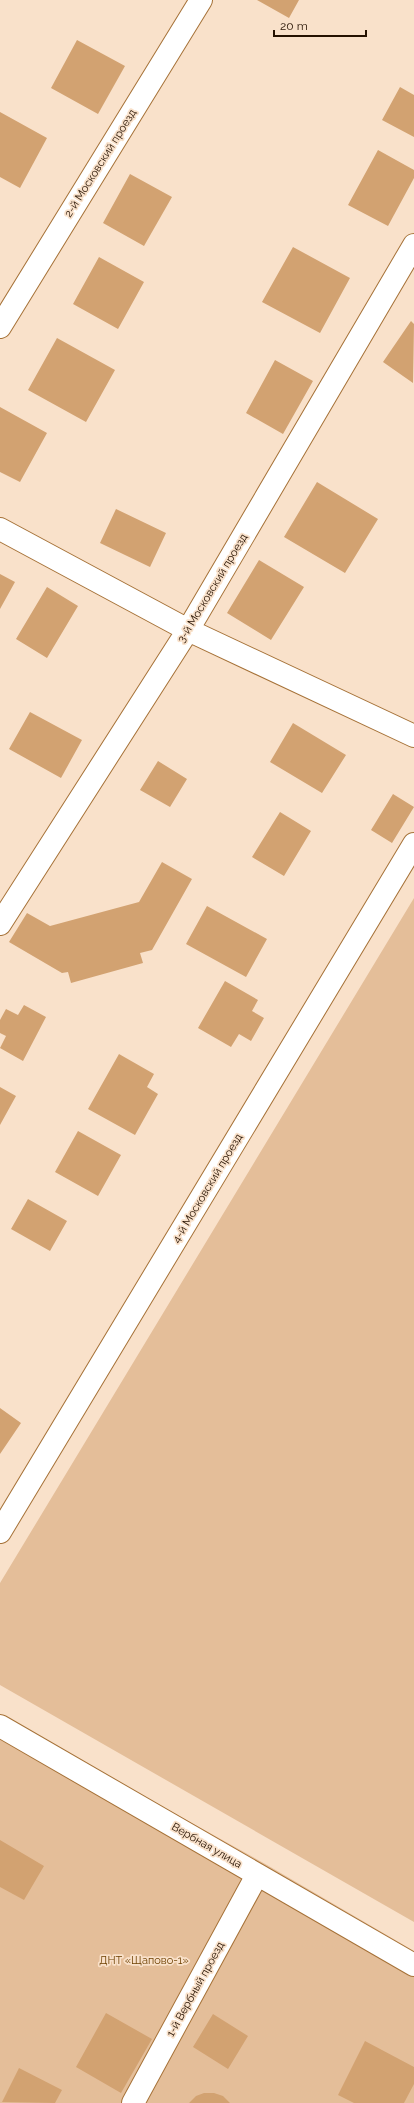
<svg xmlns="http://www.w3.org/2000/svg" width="414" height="2103" font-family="Raleway,sans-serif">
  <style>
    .green { fill: #e4be99 }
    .building { fill: #d2a271 }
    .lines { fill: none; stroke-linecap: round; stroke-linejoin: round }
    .minor-casing { stroke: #a67238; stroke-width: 24 }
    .minor { stroke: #fff; stroke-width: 22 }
    .labels { text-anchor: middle; stroke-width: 3.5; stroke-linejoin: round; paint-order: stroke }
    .street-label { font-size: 11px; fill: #251100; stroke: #f9e1ca }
    .park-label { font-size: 11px; fill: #6e4102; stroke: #f9e1ca }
  </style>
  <rect width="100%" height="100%" fill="#f9e1ca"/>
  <path class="green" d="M 414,898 L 414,1922 L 0,1685 L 0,1583 Z
    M 0,1716 L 267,1865 L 414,1951 L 414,2103 L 0,2103 Z"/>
  <path class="building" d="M 257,0 L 299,0 L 289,18 Z
    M 77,40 L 125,66 L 98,114 L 51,88 Z
    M 400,87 L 414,95 L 414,137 L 382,120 Z
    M 0,112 L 47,138 L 20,188 L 0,177 Z
    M 378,150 L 414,170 L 414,178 L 388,226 L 348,205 Z
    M 130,174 L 172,197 L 144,246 L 103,223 Z
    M 293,247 L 350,278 L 320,333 L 262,302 Z
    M 99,257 L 144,282 L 118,329 L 73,304 Z
    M 411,321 L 414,324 L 413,383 L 383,362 Z
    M 57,338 L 115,370 L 86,422 L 28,390 Z
    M 275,360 L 313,381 L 283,434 L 246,413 Z
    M 0,407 L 47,433 L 20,482 L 0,472 Z
    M 317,482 L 378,519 L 345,573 L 284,537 Z
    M 116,509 L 166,533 L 150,567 L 100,543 Z
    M 259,560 L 304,587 L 271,640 L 227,613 Z
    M 0,574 L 15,582 L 0,609 Z
    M 47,587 L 78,606 L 47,658 L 16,639 Z
    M 30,712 L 82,740 L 61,778 L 9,749 Z
    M 293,723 L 346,755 L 322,793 L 270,762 Z
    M 158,761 L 187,779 L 170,807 L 140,790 Z
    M 393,794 L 414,807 L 392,843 L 371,830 Z
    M 280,812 L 311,831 L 284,876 L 252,857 Z
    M 162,862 L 192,879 L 152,950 L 140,953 L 143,963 L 71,983 L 68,972 L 62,973 L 9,942 L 27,913 L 50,926 L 139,902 Z
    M 207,906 L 267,939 L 246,977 L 186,944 Z
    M 225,981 L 258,1000 L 252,1011 L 264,1018 L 251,1041 L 239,1034 L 231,1047 L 198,1028 Z
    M 24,1005 L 46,1017 L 23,1061 L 0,1048 L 6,1036 L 0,1033 L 0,1020 L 6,1009 L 18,1015 Z
    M 119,1054 L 154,1074 L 147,1087 L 158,1094 L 135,1135 L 88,1109 Z
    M 0,1087 L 16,1096 L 0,1125 Z
    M 78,1131 L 121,1155 L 98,1196 L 55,1172 Z
    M 28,1199 L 67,1221 L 50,1251 L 11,1229 Z
    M 0,1408 L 21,1423 L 0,1454 Z
    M 0,1840 L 44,1866 L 24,1900 L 0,1887 Z
    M 106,2013 L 152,2039 L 121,2093 L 76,2067 Z
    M 213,2014 L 248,2036 L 228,2069 L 193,2047 Z
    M 365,2041 L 414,2067 L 414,2084 L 404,2103 L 354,2103 L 338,2095 Z
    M 19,2068 L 62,2090 L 55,2103 L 2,2102 Z
    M 204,2093 L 214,2093 L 223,2096 L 230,2103 L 189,2103 L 196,2096 Z"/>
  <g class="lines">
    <defs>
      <path id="minor" d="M 0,327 L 201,0
        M 0,529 L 188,630 L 414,736
        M 0,924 L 188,630 L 414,245
        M 0,1532 L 414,844
        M 0,1726 L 414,1965
        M 133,2103 L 257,1875"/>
    </defs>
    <use href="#minor" class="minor-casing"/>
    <use href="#minor" class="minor"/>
  </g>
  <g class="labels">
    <g class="street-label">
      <text transform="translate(100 163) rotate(-58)" y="4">2-й Московский проезд</text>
      <text transform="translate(212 588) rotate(-59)" y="4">3-й Московский проезд</text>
      <text transform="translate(207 1188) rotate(-59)" y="4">4-й Московский проезд</text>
      <text transform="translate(207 1845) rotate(30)" y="4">Вербная улица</text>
      <text transform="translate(195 1989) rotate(-61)" y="4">1-й Вербный проезд</text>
    </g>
    <g class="park-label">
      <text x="144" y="1964">ДНТ «Щапово-1»</text>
    </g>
  </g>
  <path d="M274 30v6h92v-6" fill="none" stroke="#251100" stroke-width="2"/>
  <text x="280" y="30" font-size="12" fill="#251100" stroke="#f9e1ca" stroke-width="3" paint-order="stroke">20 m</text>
</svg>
